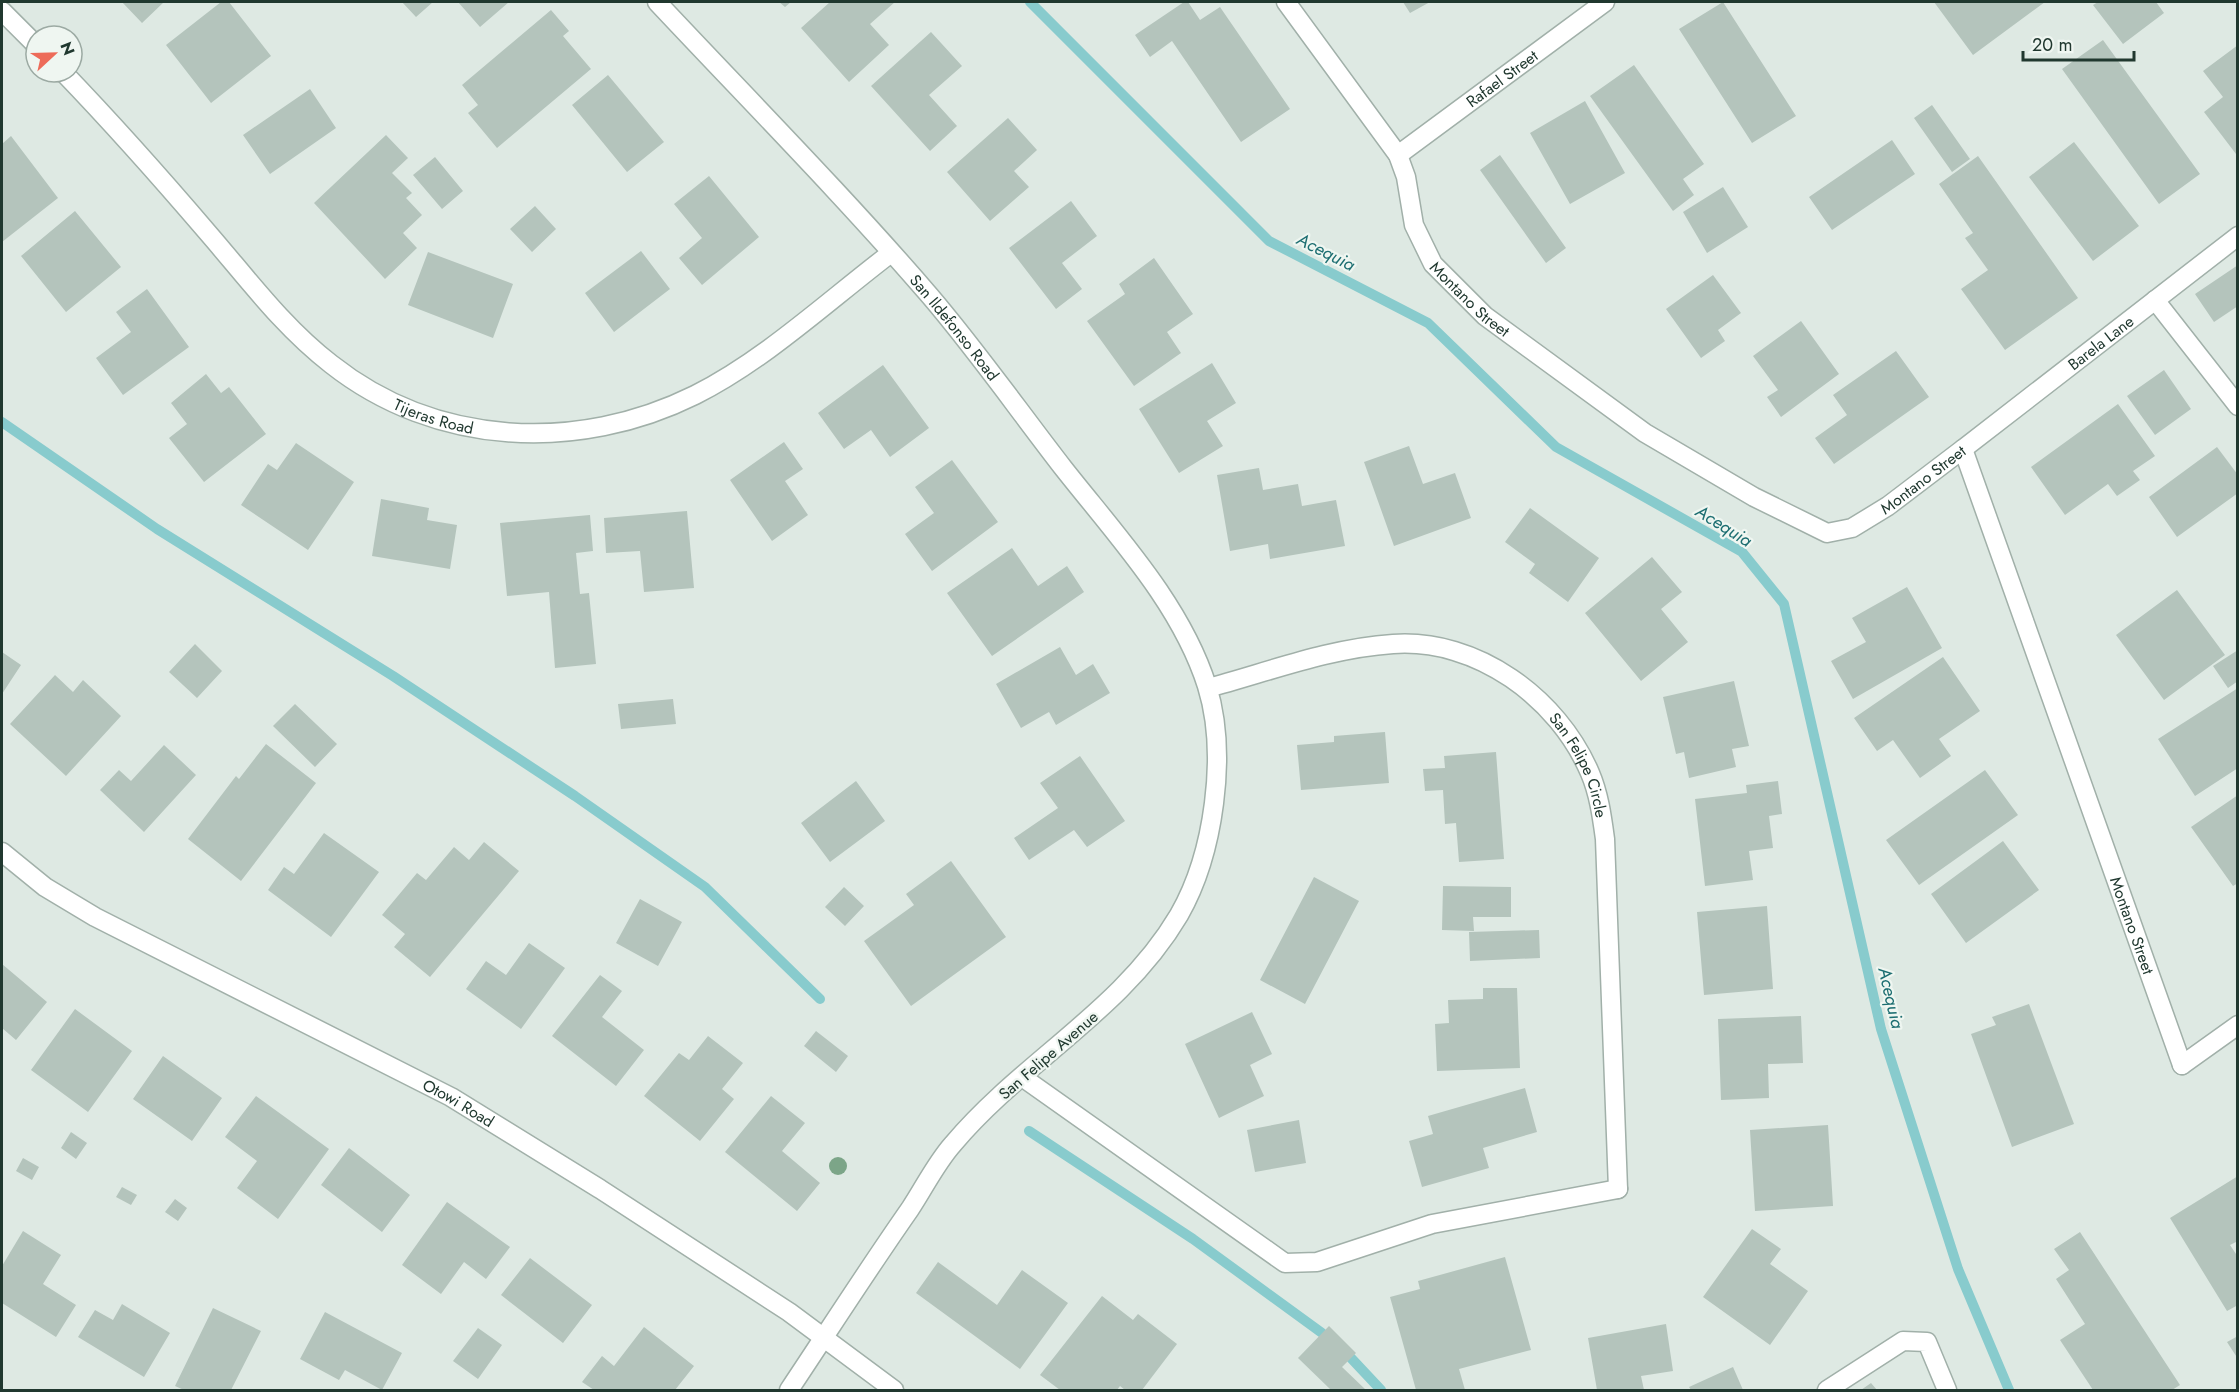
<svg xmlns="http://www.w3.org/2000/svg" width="2239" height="1392" font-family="Jost,sans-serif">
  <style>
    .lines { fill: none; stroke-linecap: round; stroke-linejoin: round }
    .stream { stroke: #88cbcd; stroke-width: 10 }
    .building { fill: #b4c4bc }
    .service-casing { stroke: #a1b0a9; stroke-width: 21 }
    .minor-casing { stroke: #a1b0a9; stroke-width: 21 }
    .service { stroke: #fff; stroke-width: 18 }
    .minor { stroke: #fff; stroke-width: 18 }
    .tree { fill: #7ca588 }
    .labels { text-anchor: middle; stroke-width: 4.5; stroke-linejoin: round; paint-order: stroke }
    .street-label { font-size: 16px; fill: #20382f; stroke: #eff6f1 }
    .water-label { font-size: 18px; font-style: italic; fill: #1d6e71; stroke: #eff6f1 }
  </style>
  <rect width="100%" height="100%" fill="#dee9e3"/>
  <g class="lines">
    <path class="stream" d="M 1030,2 L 1269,241 L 1428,323 L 1556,447 L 1742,552 L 1784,604 L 1881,1029 L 1958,1269 L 2009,1390
      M 2,422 L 157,529 L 393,676 L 575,796 L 705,887 L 820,999
      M 1029,1131 L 1193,1239 L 1322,1333
      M 1351,1358 L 1381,1390"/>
  </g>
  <path class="building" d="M 122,2 L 164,2 L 142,23 Z
    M 221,2 L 229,2 L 271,56 L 211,103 L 166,45 Z
    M 402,2 L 433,2 L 416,17 Z
    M 458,2 L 509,2 L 480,27 Z
    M 779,2 L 791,2 L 785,7 Z
    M 830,2 L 895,2 L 870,24 L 889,45 L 849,82 L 801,28 Z
    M 1184,2 L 1188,2 L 1200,20 L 1220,7 L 1290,109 L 1241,142 L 1172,41 L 1150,57 L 1135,35 Z
    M 1403,2 L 1430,2 L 1410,13 Z
    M 1723,2 L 1796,116 L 1752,143 L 1679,29 Z
    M 1934,2 L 2045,2 L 1973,55 Z
    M 2098,2 L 2156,2 L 2164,13 L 2123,44 L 2093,5 Z
    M 551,10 L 569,31 L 563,36 L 591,69 L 497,148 L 468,113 L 478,105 L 462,85 Z
    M 931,32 L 962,66 L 929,95 L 957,126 L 930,151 L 871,86 Z
    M 2103,40 L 2200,174 L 2159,204 L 2062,69 Z
    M 2238,45 L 2238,153 L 2236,154 L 2204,112 L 2223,97 L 2203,71 Z
    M 1634,65 L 1704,164 L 1683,179 L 1694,195 L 1673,211 L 1590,96 Z
    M 608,75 L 664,142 L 627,172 L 572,105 Z
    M 310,89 L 336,128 L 270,174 L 243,135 Z
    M 1585,101 L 1625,173 L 1570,204 L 1530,133 Z
    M 1932,105 L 1970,159 L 1952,172 L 1914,118 Z
    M 1008,118 L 1037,150 L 1014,171 L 1029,187 L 990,221 L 947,172 Z
    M 386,135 L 408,158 L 392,173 L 412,193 L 406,198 L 422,215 L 403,233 L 417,248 L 385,279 L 314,203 Z
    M 11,136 L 58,198 L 2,242 L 2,144 Z
    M 1892,140 L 1915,174 L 1832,230 L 1809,197 Z
    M 2074,142 L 2139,226 L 2093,261 L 2029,177 Z
    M 1500,155 L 1566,248 L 1546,263 L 1480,170 Z
    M 1978,156 L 2078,298 L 2005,350 L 1961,289 L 1988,270 L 1965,238 L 1973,233 L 1939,184 Z
    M 435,157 L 463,191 L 442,209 L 413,175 Z
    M 709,176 L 759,237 L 702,285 L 679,258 L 702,238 L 674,204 Z
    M 1723,187 L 1748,227 L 1707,253 L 1683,212 Z
    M 1071,201 L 1097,236 L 1062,263 L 1082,289 L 1056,309 L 1009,248 Z
    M 535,206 L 556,229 L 532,252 L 510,229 Z
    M 75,211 L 121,267 L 66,312 L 21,256 Z
    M 641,251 L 670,289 L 614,332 L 585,293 Z
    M 428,252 L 513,284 L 493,338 L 408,305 Z
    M 1154,258 L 1193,314 L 1167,332 L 1181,353 L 1134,386 L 1087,321 L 1125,294 L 1119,284 Z
    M 2238,265 L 2238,306 L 2214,322 L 2195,294 Z
    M 1713,275 L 1741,313 L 1718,330 L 1725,341 L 1701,358 L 1666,309 Z
    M 147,289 L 189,347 L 123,395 L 96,358 L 131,332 L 116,312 Z
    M 1801,321 L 1839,374 L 1781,417 L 1767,397 L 1778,390 L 1753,356 Z
    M 1896,351 L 1929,397 L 1834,464 L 1815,438 L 1847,415 L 1833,395 Z
    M 1212,363 L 1236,403 L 1207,421 L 1223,446 L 1179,473 L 1139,409 Z
    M 883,365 L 929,428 L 890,457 L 871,430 L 844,449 L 818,413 Z
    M 2164,370 L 2191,409 L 2155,435 L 2127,396 Z
    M 206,374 L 221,393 L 229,387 L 266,434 L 204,482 L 169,438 L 187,424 L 171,403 Z
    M 2118,404 L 2155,456 L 2133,471 L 2140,480 L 2117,496 L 2108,484 L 2065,515 L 2031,467 Z
    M 784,442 L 803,469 L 785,481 L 808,515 L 772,541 L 730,480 Z
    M 296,443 L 354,482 L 308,550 L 241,505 L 268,464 L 277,470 Z
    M 1409,446 L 1423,484 L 1455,473 L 1471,518 L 1394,546 L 1364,462 Z
    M 2217,447 L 2238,475 L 2238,493 L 2177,537 L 2149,497 Z
    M 952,460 L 998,522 L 932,571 L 905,534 L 934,513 L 915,487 Z
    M 1259,468 L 1263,490 L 1298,484 L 1302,506 L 1336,500 L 1345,546 L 1270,559 L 1268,544 L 1230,551 L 1217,475 Z
    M 381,499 L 429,508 L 427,520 L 457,525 L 450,569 L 372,556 Z
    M 1530,508 L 1599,558 L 1568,602 L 1529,573 L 1535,564 L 1505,542 Z
    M 687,511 L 694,588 L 644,592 L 640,551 L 606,553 L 604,518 Z
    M 590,515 L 593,551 L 576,553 L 580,594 L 589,593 L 596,664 L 555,668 L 549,592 L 507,596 L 500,523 Z
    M 1012,548 L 1038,586 L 1067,566 L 1084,592 L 992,656 L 947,593 Z
    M 1652,557 L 1682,592 L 1661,609 L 1688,642 L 1641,681 L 1585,613 Z
    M 1907,587 L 1942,648 L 1853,699 L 1831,661 L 1866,642 L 1852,618 Z
    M 2177,590 L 2225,655 L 2164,700 L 2116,635 Z
    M 195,644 L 222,671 L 197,698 L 169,672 Z
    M 1060,647 L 1076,675 L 1093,664 L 1110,693 L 1056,725 L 1049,712 L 1021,728 L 996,684 Z
    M 2238,650 L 2238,681 L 2228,688 L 2213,666 Z
    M 2,652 L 21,665 L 2,694 Z
    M 1943,657 L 1980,711 L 1939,739 L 1951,756 L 1920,778 L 1893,740 L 1877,751 L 1854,718 Z
    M 55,675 L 73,692 L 83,680 L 121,716 L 66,776 L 10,724 Z
    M 1734,681 L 1749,746 L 1732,749 L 1736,767 L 1689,778 L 1684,752 L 1676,754 L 1663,697 Z
    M 2238,688 L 2238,768 L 2195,796 L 2158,739 Z
    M 673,699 L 676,724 L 621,729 L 618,704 Z
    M 295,704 L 337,744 L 315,767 L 273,726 Z
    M 1385,732 L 1389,783 L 1301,790 L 1297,745 L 1334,742 L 1334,736 Z
    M 266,744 L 316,783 L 241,881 L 188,839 L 236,776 L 239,779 Z
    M 164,745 L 196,775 L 144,832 L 100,790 L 119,770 L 131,781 Z
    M 1496,752 L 1504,859 L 1459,862 L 1456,823 L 1445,824 L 1443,790 L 1425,791 L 1423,769 L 1445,768 L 1444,756 Z
    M 1080,756 L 1125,821 L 1087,847 L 1074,830 L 1029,860 L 1014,838 L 1058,808 L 1040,783 Z
    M 1985,770 L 2018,815 L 1919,885 L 1886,840 Z
    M 856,781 L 885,821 L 830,862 L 801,823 Z
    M 1778,781 L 1782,814 L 1769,816 L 1773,848 L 1749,851 L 1753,880 L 1705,886 L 1695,799 L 1747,793 L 1746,785 Z
    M 2238,795 L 2238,883 L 2233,886 L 2191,827 Z
    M 324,833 L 379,872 L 331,937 L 268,890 L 284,867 L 294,874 Z
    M 2003,841 L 2039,890 L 1966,943 L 1931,894 Z
    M 484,842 L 519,871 L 430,977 L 394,947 L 405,934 L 382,915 L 417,873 L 426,880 L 454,847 L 469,860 Z
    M 951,861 L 1006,937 L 911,1006 L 864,941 L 914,905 L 906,894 Z
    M 1314,877 L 1359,901 L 1305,1004 L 1260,980 Z
    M 1443,886 L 1511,887 L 1511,917 L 1473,917 L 1474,931 L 1442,930 Z
    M 844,887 L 864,906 L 845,926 L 825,907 Z
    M 640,899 L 682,922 L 658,966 L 616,943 Z
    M 1767,906 L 1773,989 L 1704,995 L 1697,912 Z
    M 1539,930 L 1540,958 L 1470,961 L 1469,932 Z
    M 529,943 L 565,968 L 521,1029 L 466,989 L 486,961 L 506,975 Z
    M 2,964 L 47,1002 L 16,1040 L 2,1028 Z
    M 600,975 L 622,991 L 602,1017 L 644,1050 L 616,1086 L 552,1036 Z
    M 1483,988 L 1517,988 L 1520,1068 L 1437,1071 L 1435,1024 L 1449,1023 L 1448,1000 L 1483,999 Z
    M 2029,1004 L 2074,1124 L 2012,1147 L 1971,1034 L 1996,1025 L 1992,1017 Z
    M 75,1009 L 132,1051 L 88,1112 L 31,1070 Z
    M 1252,1012 L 1272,1054 L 1250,1065 L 1264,1096 L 1219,1118 L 1185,1044 Z
    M 1801,1016 L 1803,1063 L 1768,1064 L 1769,1098 L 1721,1100 L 1718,1019 Z
    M 816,1031 L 848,1056 L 836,1072 L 804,1046 Z
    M 708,1036 L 743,1063 L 722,1089 L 734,1099 L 700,1141 L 644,1096 L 679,1053 L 689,1060 Z
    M 163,1056 L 222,1098 L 192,1141 L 133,1099 Z
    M 1525,1088 L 1537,1132 L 1483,1148 L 1489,1168 L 1422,1187 L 1409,1141 L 1433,1134 L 1428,1116 Z
    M 256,1096 L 329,1149 L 278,1219 L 237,1188 L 257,1161 L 225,1137 Z
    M 771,1096 L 805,1123 L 782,1151 L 820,1183 L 797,1211 L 725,1152 Z
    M 1299,1120 L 1306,1163 L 1255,1172 L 1247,1130 Z
    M 1828,1125 L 1833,1206 L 1755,1211 L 1750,1130 Z
    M 71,1132 L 87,1143 L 76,1159 L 61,1148 Z
    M 349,1148 L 410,1195 L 382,1232 L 321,1185 Z
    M 23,1158 L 39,1167 L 32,1180 L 16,1171 Z
    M 2238,1176 L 2238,1241 L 2230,1245 L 2238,1257 L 2238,1305 L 2227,1311 L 2170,1218 Z
    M 122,1187 L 137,1195 L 131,1205 L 116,1197 Z
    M 175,1199 L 187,1208 L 178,1221 L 165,1212 Z
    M 447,1202 L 510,1247 L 486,1279 L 464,1262 L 441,1294 L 402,1265 Z
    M 1752,1229 L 1781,1249 L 1770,1264 L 1808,1291 L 1770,1345 L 1703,1297 Z
    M 23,1231 L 61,1255 L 43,1284 L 76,1305 L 56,1337 L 2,1303 L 2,1266 Z
    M 2080,1232 L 2180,1385 L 2172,1390 L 2093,1390 L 2060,1340 L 2085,1324 L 2056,1279 L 2069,1270 L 2054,1249 Z
    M 1505,1257 L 1531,1350 L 1459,1369 L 1465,1390 L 1416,1390 L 1390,1297 L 1420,1289 L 1418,1281 Z
    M 530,1258 L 592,1305 L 563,1343 L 501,1295 Z
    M 938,1262 L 997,1305 L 1022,1270 L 1068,1303 L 1020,1369 L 916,1293 Z
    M 1102,1296 L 1133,1320 L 1138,1314 L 1177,1344 L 1142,1390 L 1125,1390 L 1120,1386 L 1117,1390 L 1060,1390 L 1040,1375 Z
    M 122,1304 L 170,1333 L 144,1377 L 78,1337 L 95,1310 L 113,1320 Z
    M 213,1308 L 261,1331 L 231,1390 L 184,1390 L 175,1386 Z
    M 325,1312 L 402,1353 L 382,1390 L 345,1370 L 339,1380 L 300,1359 Z
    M 1666,1324 L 1673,1371 L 1641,1376 L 1644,1390 L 1597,1390 L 1588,1338 Z
    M 1329,1326 L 1356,1353 L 1342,1367 L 1366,1390 L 1331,1390 L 1298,1358 Z
    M 644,1327 L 694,1366 L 675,1390 L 594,1390 L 582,1382 L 602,1356 L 614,1366 Z
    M 478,1328 L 502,1345 L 478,1379 L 453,1361 Z
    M 2238,1336 L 2238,1359 L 2227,1342 Z
    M 1733,1367 L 1743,1390 L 1691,1390 L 1689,1387 Z
    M 1871,1383 L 1877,1390 L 1861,1390 Z"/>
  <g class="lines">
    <defs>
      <path id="service" d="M 2155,300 L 2238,406
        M 2182,1065 L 2238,1025
        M 1022,1077 L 1285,1263 L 1317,1262 L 1432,1224 L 1618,1189
        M 1827,1390 L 1903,1341 L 1927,1342 L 1947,1390"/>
      <g id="minor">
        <path id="s1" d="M 657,2 C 748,99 843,195 930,296 C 977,351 1019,411 1064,469 C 1116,535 1181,604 1207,686 C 1228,754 1214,854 1179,915 C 1123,1010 1023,1061 953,1144 C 936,1163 924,1188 910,1209 C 868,1269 829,1330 789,1390"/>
        <path id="s2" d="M 1286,2 L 1398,155 L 1406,177 L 1414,225 L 1433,264 L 1485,316 L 1645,433 L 1754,497 L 1827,533 L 1852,528 L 1888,506 L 1963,449 L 2182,1065"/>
        <path d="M 2,11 L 36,45"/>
        <path id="s3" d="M 63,72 C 113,124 161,178 208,233 C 247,278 283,327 331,364 C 436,447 578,453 695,395 C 765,360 829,300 891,253"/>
        <path id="s4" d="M 1398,155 L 1605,2"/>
        <path id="s5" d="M 1963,449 L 2238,236"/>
        <path id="s6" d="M 1208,688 C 1268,672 1330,648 1393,644 C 1477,638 1558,698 1590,773 C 1599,794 1602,817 1605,839 L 1618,1189"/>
        <path id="s7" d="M 2,852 L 45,887 L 95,917 L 451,1097 L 600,1189 L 789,1312 L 894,1390"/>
      </g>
    </defs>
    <use href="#service" class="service-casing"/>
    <use href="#minor" class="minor-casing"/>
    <use href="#service" class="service"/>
    <use href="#minor" class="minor"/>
  </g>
  <circle class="tree" cx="838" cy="1166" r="9"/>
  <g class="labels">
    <g class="street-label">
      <text dy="6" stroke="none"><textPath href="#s4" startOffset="129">Rafael Street</textPath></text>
      <text dy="6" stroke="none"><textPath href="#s2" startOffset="356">Montano Street</textPath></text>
      <text dy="6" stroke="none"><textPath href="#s1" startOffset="441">San Ildefonso Road</textPath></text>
      <text dy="6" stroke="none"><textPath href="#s5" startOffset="174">Barela Lane</textPath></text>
      <text dy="6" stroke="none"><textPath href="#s3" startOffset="513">Tijeras Road</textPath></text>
      <text dy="6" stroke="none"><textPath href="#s2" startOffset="896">Montano Street</textPath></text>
      <text dy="6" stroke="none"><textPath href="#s6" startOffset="429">San Felipe Circle</textPath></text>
      <text dy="6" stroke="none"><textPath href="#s2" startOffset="1452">Montano Street</textPath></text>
      <text transform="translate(1048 1055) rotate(-41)" y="6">San Felipe Avenue</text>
      <text dy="6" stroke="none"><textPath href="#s7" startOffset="522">Otowi Road</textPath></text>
    </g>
    <g class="water-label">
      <text transform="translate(1326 252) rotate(27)" y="6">Acequia</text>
      <text transform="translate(1724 526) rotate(32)" y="6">Acequia</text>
      <text transform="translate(1891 998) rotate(77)" y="6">Acequia</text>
    </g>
  </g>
  <rect width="2239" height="1392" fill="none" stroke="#20382f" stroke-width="6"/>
  <g transform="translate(54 54) rotate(68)"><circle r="28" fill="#eff6f1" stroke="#9caaa3" stroke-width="1.5"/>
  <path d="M0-4.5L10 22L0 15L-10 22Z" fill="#ed6b59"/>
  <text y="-9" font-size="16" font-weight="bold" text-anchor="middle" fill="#20382f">N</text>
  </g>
  <path d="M2023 51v9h111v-9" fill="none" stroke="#20382f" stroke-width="3"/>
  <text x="2032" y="51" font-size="18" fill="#20382f" stroke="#eff6f1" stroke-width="4.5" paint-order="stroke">20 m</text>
</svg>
